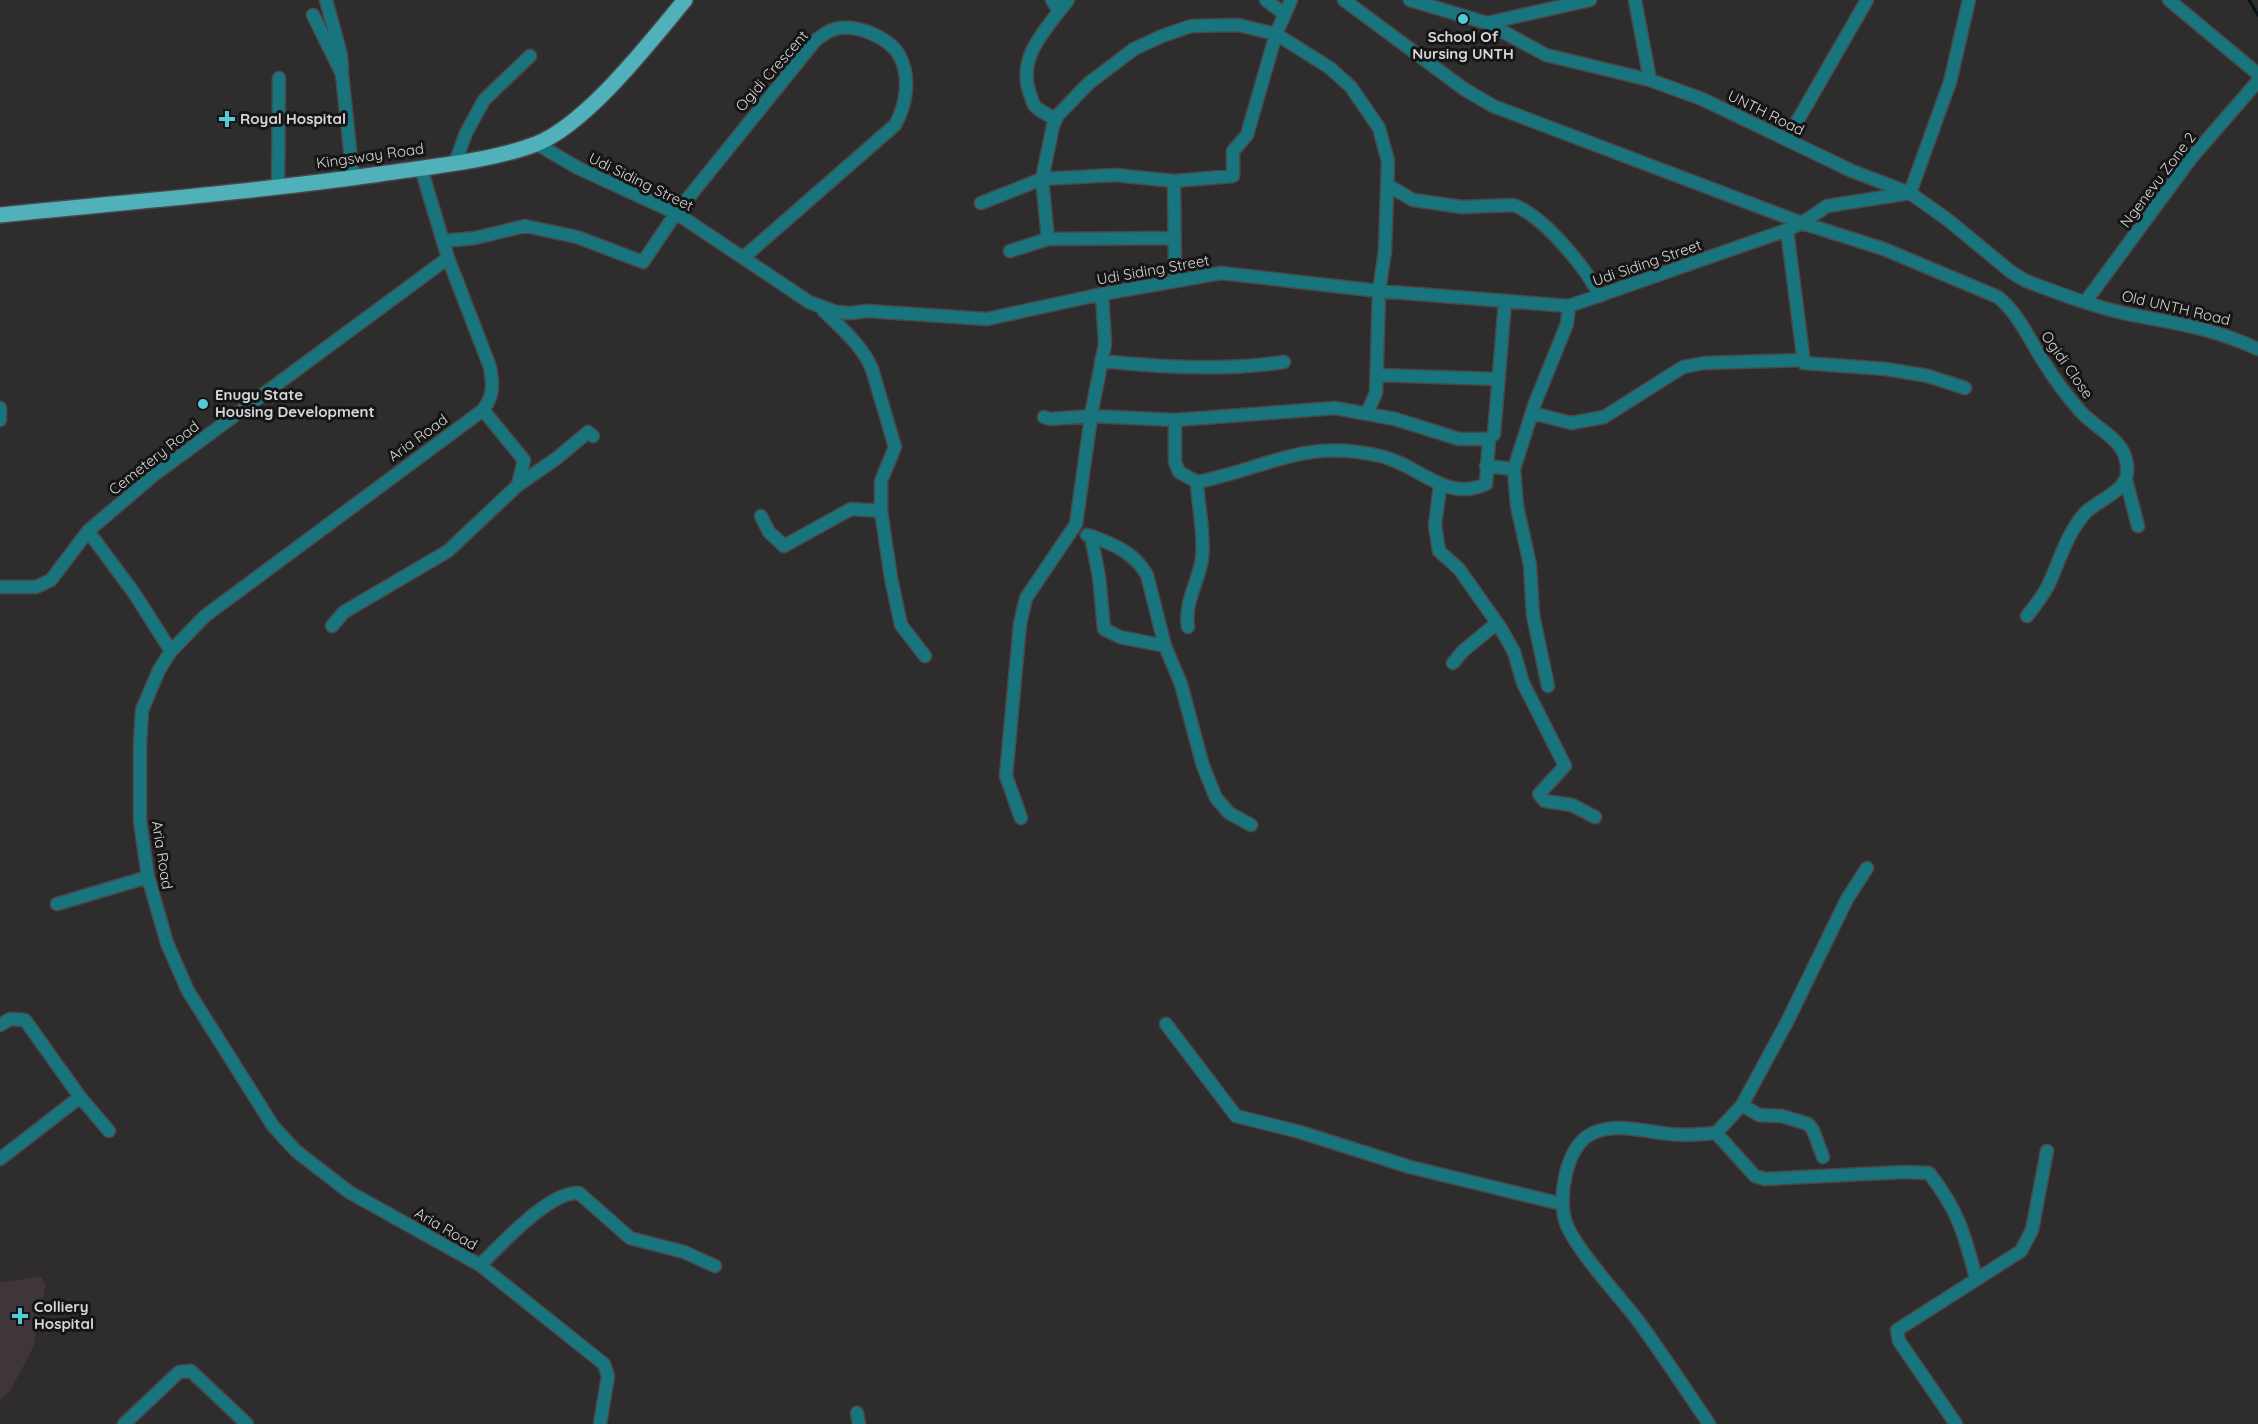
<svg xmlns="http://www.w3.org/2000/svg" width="2258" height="1424" font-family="Quicksand,sans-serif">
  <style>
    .built { fill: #3f3639 }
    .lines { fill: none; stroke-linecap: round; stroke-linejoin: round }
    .stream { stroke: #041416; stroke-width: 3 }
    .street-casing { stroke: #4a4748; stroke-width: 15 }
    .primary-casing { stroke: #4a4748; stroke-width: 18 }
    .street { stroke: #19757d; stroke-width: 12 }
    .primary { stroke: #50b1bb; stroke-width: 15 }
    .poi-dot { fill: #52cbd7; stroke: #161515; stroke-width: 2 }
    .labels { text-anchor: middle; stroke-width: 6; stroke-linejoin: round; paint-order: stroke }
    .poi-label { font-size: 15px; font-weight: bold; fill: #d7d5d6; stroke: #161515; text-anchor: start }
    .street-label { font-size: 15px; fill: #d7d5d6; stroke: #161515 }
  </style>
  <rect width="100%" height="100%" fill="#2f2c2d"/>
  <path class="built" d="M 41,1277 L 46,1284 L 33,1348 L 10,1391 L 0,1400 L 0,1282 Z"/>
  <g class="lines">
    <path class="stream" d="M 2249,0 L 2258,15"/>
    <defs>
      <path id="street" d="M 326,0 L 341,55 L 342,69
        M 1052,0 L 1059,11
        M 1266,0 L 1284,14
        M 1344,0 L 1464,89 L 1493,106 L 1802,223 L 1884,249 L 1998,297 C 2019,314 2030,341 2045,364 C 2055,380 2068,397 2080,411 C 2099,432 2130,440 2127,474 C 2125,492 2096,501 2085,513 C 2066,535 2060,560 2048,586 C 2042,597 2035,606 2027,616
        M 1410,0 L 1487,23 L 1546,55 L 1650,80 L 1702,99 L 1852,171 L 1910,193 L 1948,220 L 2011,272 L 2026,281 C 2058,293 2094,307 2128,314 C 2175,323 2213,328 2258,349
        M 1635,0 L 1650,80
        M 2169,0 L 2258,74
        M 313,15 L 342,74 L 353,178
        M 1487,23 L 1590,0
        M 1055,119 C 1049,115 1041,112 1036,107 C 1032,104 1032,98 1030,94 C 1016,57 1047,28 1068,0
        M 1787,139 L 1867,0
        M 537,144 L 578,168 L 676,213 L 809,302 L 836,312 L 850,313 L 867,311 L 987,319 L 1102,294 L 1221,273 L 1379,291 L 1569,306 L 1787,230 L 1802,223 L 1827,206 L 1910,193 L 1950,82 L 1969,0
        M 455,163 L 466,133 L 484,100 L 530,56
        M 421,168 L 448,258 L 490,367 C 493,384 494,396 483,410 L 205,616 L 171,651 L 159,670 L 142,710 L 140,745 L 140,821 L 148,877 L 167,943 L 188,991 L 273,1126 L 296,1151 L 349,1192 L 480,1265 L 604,1364 L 608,1376 L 600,1424
        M 1174,181 L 1175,281
        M 278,186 L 279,78
        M 1389,186 L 1413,200 L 1462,207 L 1513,205 C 1543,215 1586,268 1600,296
        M 981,203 L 1042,179 L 1115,175 L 1174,181 L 1233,176 L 1233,151 L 1247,135 L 1276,34 L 1291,0
        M 1787,230 L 1804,363 L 1886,369 L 1928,376 L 1965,388
        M 1048,239 L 1042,179 L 1053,126 L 1058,115 L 1089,83 L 1134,49 L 1162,36 L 1191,26 L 1238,25 L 1276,34 L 1330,68 L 1351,87 L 1379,128 L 1388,161 L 1385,251 L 1379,291 L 1376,393 L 1367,413
        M 443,241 L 475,238 L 525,226 L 577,237 L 643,262 L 676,213 L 815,41 C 821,36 827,31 835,29 C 856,23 891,38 900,57 C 911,78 906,106 895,125 L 744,257
        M 1010,251 L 1048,239 L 1172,238
        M 2086,301 L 2192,157 L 2258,81
        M 823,310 C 841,328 862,345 872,369 L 895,447 L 881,481 L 881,511 L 891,578 L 901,625 L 925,656
        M 1101,361 C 1163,367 1223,371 1284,362
        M 1377,375 L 1497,379
        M 0,408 L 0,420
        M 1532,413 L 1571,423 L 1604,417 L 1683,367 L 1704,363 L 1803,360
        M 1044,417 L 1050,419 L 1092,416 L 1175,420 L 1335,408 L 1395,419 L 1459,439 L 1489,439
        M 1175,420 L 1175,462 L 1179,472 L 1197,482 C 1198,507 1205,533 1202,558 C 1199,582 1184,601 1188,627
        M 1486,466 L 1514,469
        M 2126,480 L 2138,526
        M 1197,482 C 1268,468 1304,438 1380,456 C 1418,464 1445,503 1486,484 L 1489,439 L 1494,434 L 1505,302
        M 518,485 L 557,458 L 588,432 L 593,436
        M 1440,486 L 1435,525 L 1439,551 L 1459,569 L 1500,627 L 1514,652 L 1523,683 L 1565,766 L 1539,794 L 1545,801 L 1572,805 L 1595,817
        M 761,516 L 769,532 L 784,546 L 851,509 L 881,511
        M 88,531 L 134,593 L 171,651
        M 1087,535 L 1091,536 L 1099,577 L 1104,629 L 1120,637 L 1165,646
        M 1091,536 C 1113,544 1135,553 1147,575 L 1165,646 L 1181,684 L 1203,766 L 1216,798 L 1229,813 L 1251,825
        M 0,587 L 36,587 L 51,580 L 88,531 L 154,475 L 448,258
        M 332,626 L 344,612 L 448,551 L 518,485 L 524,460 L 483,410
        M 1453,663 L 1463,651 L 1497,623
        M 1548,686 L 1533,615 L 1530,565 L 1517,506 L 1514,469 L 1535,403 L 1567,324 L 1569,306
        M 1021,818 L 1006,776 L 1020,624 L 1026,598 L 1076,524 L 1092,410 L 1105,344 L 1102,294
        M 57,904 L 148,877
        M 1166,1024 L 1236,1116 L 1300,1132 L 1410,1167 L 1562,1204
        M 0,1025 L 10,1019 L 25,1020 L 80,1097 L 109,1131
        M 1742,1105 L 1759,1115 L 1782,1116 L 1808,1124 L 1813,1130 L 1823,1157
        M 1716,1133 L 1755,1176 L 1765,1179 L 1905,1172 L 1929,1173 C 1958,1210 1964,1233 1976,1278
        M 0,1159 L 80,1097
        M 480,1265 C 500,1246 550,1190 579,1193 L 630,1238 L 684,1252 L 715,1266
        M 857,1413 L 859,1424
        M 124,1424 L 179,1372 L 191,1371 L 247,1424
        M 1709,1424 C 1686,1390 1663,1355 1639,1322 C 1620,1297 1576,1250 1566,1223 C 1557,1198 1566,1145 1593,1133 C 1617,1122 1645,1132 1670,1134 C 1685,1136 1700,1134 1716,1133 L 1742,1105 L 1787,1022 L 1847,899 L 1867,868
        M 1956,1424 L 1899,1341 L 1897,1330 L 2021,1251 L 2032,1230 L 2047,1151"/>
      <path id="primary" d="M 0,215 C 126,202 254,192 380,174 C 427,167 492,161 536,144 C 587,124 650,42 685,0"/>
    </defs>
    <use href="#street" class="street-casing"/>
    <use href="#primary" class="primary-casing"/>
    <use href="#street" class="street"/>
    <use href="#primary" class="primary"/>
  </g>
  <g class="poi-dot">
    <circle cx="1463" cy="19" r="6"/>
    <path d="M224 110h6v6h6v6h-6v6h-6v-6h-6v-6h6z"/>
    <circle cx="203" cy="404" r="6"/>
    <path d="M17 1307h6v6h6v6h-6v6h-6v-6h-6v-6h6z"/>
  </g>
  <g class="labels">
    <g class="poi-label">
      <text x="1463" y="42" text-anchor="middle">School Of<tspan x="1463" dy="17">Nursing UNTH</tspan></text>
      <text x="240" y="124">Royal Hospital</text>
      <text x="215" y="400">Enugu State<tspan x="215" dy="17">Housing Development</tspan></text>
      <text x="34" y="1312">Colliery<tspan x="34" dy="17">Hospital</tspan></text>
    </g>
    <g class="street-label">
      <text transform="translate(772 71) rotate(-49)" y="5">Ogidi Crescent</text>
      <text transform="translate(1766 113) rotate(26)" y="5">UNTH Road</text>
      <text transform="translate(370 156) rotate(-8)" y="5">Kingsway Road</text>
      <text transform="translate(2158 180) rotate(-53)" y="5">Ngenevu Zone 2</text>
      <text transform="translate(641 182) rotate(26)" y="5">Udi Siding Street</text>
      <text transform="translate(1647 263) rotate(-19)" y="5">Udi Siding Street</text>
      <text transform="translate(1153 270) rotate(-10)" y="5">Udi Siding Street</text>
      <text transform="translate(2176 308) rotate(13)" y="5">Old UNTH Road</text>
      <text transform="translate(2067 365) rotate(55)" y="5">Ogidi Close</text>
      <text transform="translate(418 438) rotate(-36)" y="5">Aria Road</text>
      <text transform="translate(154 458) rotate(-38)" y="5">Cemetery Road</text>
      <text transform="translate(162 855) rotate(81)" y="5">Aria Road</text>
      <text transform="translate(446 1229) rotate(30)" y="5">Aria Road</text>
    </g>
  </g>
</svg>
